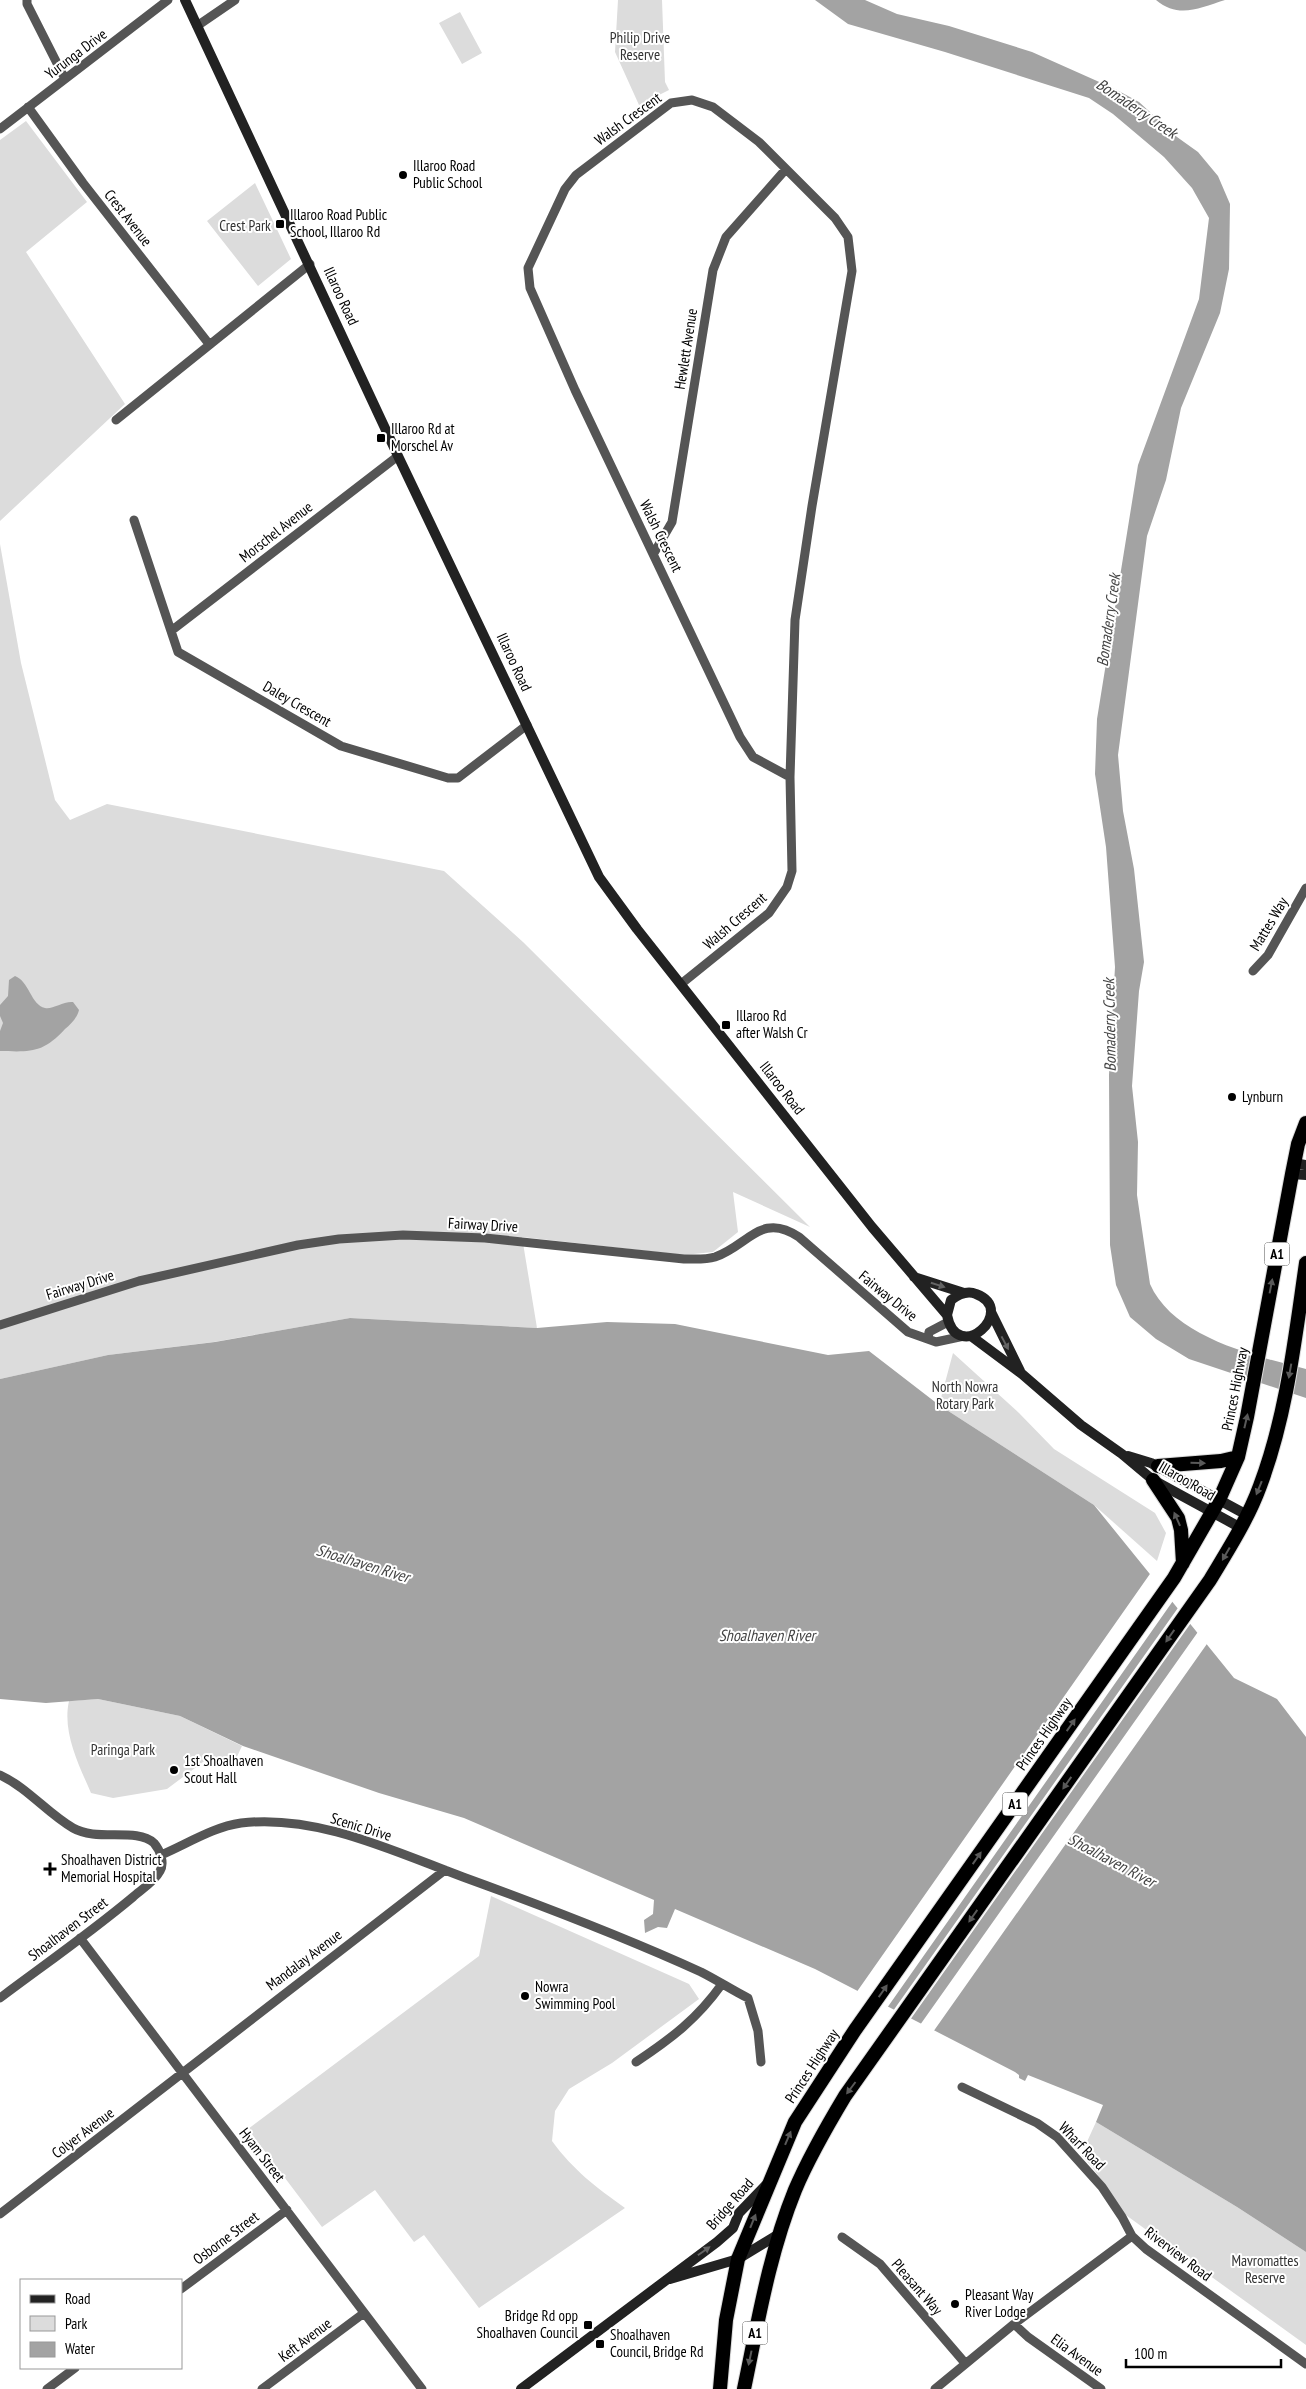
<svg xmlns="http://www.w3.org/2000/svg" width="1306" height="2389" font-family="'PT Sans Narrow',sans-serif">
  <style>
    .green { fill: #dcdcdc }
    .water { fill: #a3a3a3 }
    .pier { fill: #fff }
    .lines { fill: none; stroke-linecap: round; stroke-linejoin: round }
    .trunk-casing { stroke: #dbdbdb; stroke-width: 16 }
    .minor { stroke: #555; stroke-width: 9 }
    .secondary { stroke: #222; stroke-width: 10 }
    .trunk { stroke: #000; stroke-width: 14 }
    .oneway { fill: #646464 }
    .oneway2 { fill: #595959 }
    .poi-dot { fill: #000; stroke: #fff; stroke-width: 2 }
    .labels { text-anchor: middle; stroke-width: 4; stroke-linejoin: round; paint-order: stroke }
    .shield { fill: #fff; stroke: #4c4c4c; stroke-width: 1 }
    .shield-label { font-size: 14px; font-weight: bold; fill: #000 }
    .park-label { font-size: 15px; fill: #333; stroke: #fff }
    .street-label { font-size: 15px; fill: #000; stroke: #fff }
    .poi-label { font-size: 15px; fill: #000; stroke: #fff; text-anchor: start }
    .water-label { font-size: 16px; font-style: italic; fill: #444; stroke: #fff }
  </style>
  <rect width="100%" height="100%" fill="#fff"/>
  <path class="green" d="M 618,0 L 662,0 L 665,82 L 669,90 L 639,105 L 615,52 Z
    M 460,12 L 482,53 L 462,64 L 439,23 Z
    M 26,121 L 87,202 L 26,252 L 125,404 L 0,521 L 0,140 Z
    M 255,183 L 291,259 L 258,286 L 207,221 Z
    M 0,544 L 21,663 L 55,800 L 70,820 L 107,804 L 444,871 L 523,942 L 810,1227 L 733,1192 L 738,1232 L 713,1252 L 684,1255 L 522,1237 L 537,1328 L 350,1318 L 214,1342 L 108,1355 L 0,1379 Z
    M 953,1353 L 1019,1413 L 1054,1449 L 1155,1513 L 1166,1533 L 1157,1561 L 1094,1505 L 939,1405 Z
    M 98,1699 L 180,1716 L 242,1746 L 234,1763 L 207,1759 L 167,1789 L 113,1798 L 91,1793 C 79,1765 62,1732 69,1701 Z
    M 491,1896 L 689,1984 L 699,1999 L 612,2063 L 569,2089 L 555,2111 L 552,2141 C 574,2171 596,2187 625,2208 L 479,2308 L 424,2235 L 414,2242 L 375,2190 L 322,2227 L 248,2129 L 479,1956 Z
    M 1096,2122 L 1237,2207 L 1306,2252 L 1306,2345 L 1123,2213 L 1093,2168 L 1081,2155 Z"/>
  <path class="water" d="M 815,0 L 865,0 L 897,14 L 949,26 L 1032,52 L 1115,89 L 1139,102 L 1177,137 L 1198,152 L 1218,176 L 1230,204 L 1229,269 L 1220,313 L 1181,408 L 1166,480 L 1147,536 L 1118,755 L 1123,811 L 1134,869 L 1144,962 L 1139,991 L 1132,1086 L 1138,1142 L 1137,1195 L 1150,1284 C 1173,1337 1255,1356 1306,1369 L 1306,1398 L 1189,1359 L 1156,1339 L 1130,1317 L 1116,1285 L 1110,1245 L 1109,1075 L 1115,967 L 1106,847 L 1095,774 L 1097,719 L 1138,465 L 1199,299 L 1209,218 L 1192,188 L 1164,157 L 1113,114 L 1089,98 L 945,52 L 848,24 Z
    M 1156,0 L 1225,0 C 1199,8 1179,19 1156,0 Z
    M 15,976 C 29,981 31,1005 45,1008 C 52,1010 63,1001 73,1002 L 79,1010 C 77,1018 71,1024 65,1029 C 43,1053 31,1052 0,1051 L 0,1031 L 3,1023 L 0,1016 L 0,1005 L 8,996 L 9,980 Z
    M 350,1318 L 537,1328 L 607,1322 L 675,1324 L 828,1355 L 869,1351 L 939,1405 L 1094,1505 L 1234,1678 L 1277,1699 L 1306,1737 L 1306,2252 L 1237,2207 L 1096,2122 L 1103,2105 L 1028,2075 L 1025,2081 L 1019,2078 L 1019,2075 L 1015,2072 L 815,1969 L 675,1909 L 667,1928 L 658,1927 L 645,1933 L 644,1920 L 653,1914 L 654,1900 L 464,1818 L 379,1793 L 243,1746 L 180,1716 L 98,1699 L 46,1703 L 0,1699 L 0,1379 L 108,1355 L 215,1342 Z"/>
  <path class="pier" d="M 1152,1571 L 1175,1598 L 887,2008 L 856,1993 Z
    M 1180,1605 L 1193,1620 L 910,2020 L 893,2011 Z
    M 1200,1629 L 1209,1641 L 933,2032 L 920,2025 Z"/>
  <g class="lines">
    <defs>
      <path id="trunk" d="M 1158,1466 L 1221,1461 L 1238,1457
        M 1153,1480 L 1178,1518 L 1181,1530 L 1183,1563
        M 720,2389 L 726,2320 L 738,2259 L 795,2122 L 855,2030 L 1174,1578 L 1219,1500 L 1238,1457 L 1247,1417 L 1292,1174 L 1298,1144 L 1306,1123
        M 744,2389 C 758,2322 769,2254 795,2190 C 809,2157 827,2126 845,2096 L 1210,1580 C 1228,1550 1248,1519 1260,1486 C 1287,1414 1295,1338 1306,1263"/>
    </defs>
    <use href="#trunk" class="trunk-casing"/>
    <path class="minor" d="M 27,0 L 27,4 L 65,79
      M 197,26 L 235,0
      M 28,107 L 83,183 L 209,344
      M 0,129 L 168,0
      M 116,420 L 310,264
      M 134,520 L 178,652 L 341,746 L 448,778 L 458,778 L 527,725
      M 654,553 L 672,522 L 713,270 L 726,237 L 786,169
      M 171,631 L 398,456
      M 1253,971 L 1268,955 L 1306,888
      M 681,984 L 769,913 L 787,887 L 792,871 L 790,777 L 795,620 L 812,506 L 852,271 L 848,237 L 835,218 L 759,142 L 713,107 L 692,100 L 671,103 L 576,175 L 565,189 L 528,268 L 530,288 L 575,390 L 740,737 L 753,757 L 790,777
      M 0,1325 L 139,1281 L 298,1245 L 339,1239 L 403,1235 L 485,1238 L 684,1259 C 695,1259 705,1260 715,1257 C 748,1246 761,1211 799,1237 L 908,1332 L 936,1342 L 964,1336
      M 928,1339 L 929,1332 L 948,1322
      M 0,1775 C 28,1788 47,1813 73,1828 C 97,1842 136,1827 154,1843 C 160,1850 165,1863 160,1871 C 155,1881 141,1890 133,1897 C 90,1933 44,1965 0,1998
      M 161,1855 C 187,1844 213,1827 241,1823 C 317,1814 393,1851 463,1877 C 543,1906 624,1937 701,1972 C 717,1980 732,1990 748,1998 L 758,2031 L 761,2062
      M 80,1938 L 422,2389
      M 636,2062 C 672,2038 697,2019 722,1984
      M 962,2087 L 1037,2123 L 1057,2137 L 1102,2187 L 1122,2217 L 1132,2236 L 1146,2249 L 1306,2364
      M 0,2214 L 445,1870
      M 842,2237 L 880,2264 L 965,2363
      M 181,2289 L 287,2210
      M 1014,2324 L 1028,2337 L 1101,2389
      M 47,2389 L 75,2368
      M 262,2389 L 364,2313
      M 935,2389 L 1014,2324 L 1132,2236"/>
    <path class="secondary" d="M 185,0 L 398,456 L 599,877 L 637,929 L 872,1227 L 947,1315 C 957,1367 1019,1310 976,1294 C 967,1290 959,1294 951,1300 L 947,1315
      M 1294,1163 L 1306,1165
      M 1292,1174 L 1306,1175
      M 914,1277 L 964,1293
      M 991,1312 L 1020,1371
      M 971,1336 L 1022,1374 L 1081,1425 L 1122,1454 L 1153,1480 L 1241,1528
      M 1128,1456 L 1151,1463 L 1247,1515
      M 670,2279 L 738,2259 L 779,2234
      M 521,2389 L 717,2242 L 733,2228 L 739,2213 L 766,2185"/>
    <use href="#trunk" class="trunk"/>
  </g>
  <defs><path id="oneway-solid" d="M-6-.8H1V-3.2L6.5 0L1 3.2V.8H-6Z" transform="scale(1.25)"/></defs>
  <g class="oneway">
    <use href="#oneway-solid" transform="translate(938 1285) rotate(18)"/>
    <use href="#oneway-solid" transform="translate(1005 1343) rotate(62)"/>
    <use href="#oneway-solid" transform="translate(704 2251) rotate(-35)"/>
  </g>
  <g class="oneway2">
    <use href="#oneway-solid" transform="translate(1271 1286) rotate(-79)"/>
    <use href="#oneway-solid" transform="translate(1290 1371) rotate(100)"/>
    <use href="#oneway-solid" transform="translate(1246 1421) rotate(-77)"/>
    <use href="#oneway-solid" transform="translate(1198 1463) rotate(1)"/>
    <use href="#oneway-solid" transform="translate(1259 1488) rotate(112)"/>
    <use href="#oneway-solid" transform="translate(1177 1519) rotate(-114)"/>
    <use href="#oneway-solid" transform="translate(1226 1554) rotate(120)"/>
    <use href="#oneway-solid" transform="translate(1170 1636) rotate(125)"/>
    <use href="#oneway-solid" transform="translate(1071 1725) rotate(-55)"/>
    <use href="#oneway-solid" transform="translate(1067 1783) rotate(125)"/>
    <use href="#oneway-solid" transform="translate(977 1858) rotate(-55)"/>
    <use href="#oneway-solid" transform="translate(973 1916) rotate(125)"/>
    <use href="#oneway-solid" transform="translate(883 1991) rotate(-55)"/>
    <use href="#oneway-solid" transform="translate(851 2088) rotate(127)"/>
    <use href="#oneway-solid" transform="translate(788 2138) rotate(-67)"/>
    <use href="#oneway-solid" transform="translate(753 2221) rotate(-68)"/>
    <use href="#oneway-solid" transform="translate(750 2358) rotate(102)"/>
  </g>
  <g class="poi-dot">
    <circle cx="403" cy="175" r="5"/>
    <rect x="275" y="219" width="10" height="10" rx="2.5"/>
    <rect x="376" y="433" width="10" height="10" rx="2.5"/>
    <rect x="721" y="1020" width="10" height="10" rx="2.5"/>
    <circle cx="1232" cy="1097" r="5"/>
    <circle cx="174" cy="1770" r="5"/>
    <path d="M47.5 1861.5h5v5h5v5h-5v5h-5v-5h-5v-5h5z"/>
    <circle cx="525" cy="1996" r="5"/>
    <circle cx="955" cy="2304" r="5"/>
    <rect x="583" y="2320" width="10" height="10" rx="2.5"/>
    <rect x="595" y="2339" width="10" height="10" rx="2.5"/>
  </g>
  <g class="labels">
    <g class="shield">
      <rect x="1264.5" y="1242.5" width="25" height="23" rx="4"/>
      <rect x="1002.5" y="1792.5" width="25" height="23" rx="4"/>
      <rect x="742.5" y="2321.5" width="25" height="23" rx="4"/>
    </g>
    <g class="shield-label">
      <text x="1277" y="1259">A1</text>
      <text x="1015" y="1809">A1</text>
      <text x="755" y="2338">A1</text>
    </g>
    <g class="park-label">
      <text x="640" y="43">Philip Drive<tspan x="640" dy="17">Reserve</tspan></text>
      <text x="245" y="231">Crest Park</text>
      <text x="965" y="1392">North Nowra<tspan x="965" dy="17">Rotary Park</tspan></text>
      <text x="123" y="1755">Paringa Park</text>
      <text x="1265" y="2266">Mavromattes<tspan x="1265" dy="17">Reserve</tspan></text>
    </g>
    <g class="street-label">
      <text transform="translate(76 54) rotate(-37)" y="5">Yurunga Drive</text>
      <text transform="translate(628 119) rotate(-36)" y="5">Walsh Crescent</text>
      <text transform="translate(128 218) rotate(52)" y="5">Crest Avenue</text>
      <text transform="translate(341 296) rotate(65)" y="5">Illaroo Road</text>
      <text transform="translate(686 349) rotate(-81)" y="5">Hewlett Avenue</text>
      <text transform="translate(276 532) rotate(-38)" y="5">Morschel Avenue</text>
      <text transform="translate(661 536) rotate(64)" y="5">Walsh Crescent</text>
      <text transform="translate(514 662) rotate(65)" y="5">Illaroo Road</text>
      <text transform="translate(297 704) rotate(30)" y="5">Daley Crescent</text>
      <text transform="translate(735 921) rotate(-41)" y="5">Walsh Crescent</text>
      <text transform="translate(1269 924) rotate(-59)" y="5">Mattes Way</text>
      <text transform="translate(782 1088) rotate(52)" y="5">Illaroo Road</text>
      <text transform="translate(483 1225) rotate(3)" y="5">Fairway Drive</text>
      <text transform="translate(80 1285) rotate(-17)" y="5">Fairway Drive</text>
      <text transform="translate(888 1296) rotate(39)" y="5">Fairway Drive</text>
      <text transform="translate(1235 1389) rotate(-79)" y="5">Princes Highway</text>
      <text transform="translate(1187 1481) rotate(30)" y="5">Illaroo Road</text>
      <text transform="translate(1044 1734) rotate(-55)" y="5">Princes Highway</text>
      <text transform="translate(361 1827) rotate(17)" y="5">Scenic Drive</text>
      <text transform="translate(68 1929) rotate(-37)" y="5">Shoalhaven Street</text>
      <text transform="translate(304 1960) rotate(-37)" y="5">Mandalay Avenue</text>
      <text transform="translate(812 2066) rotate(-57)" y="5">Princes Highway</text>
      <text transform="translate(83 2133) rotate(-37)" y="5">Colyer Avenue</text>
      <text transform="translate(1082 2146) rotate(46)" y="5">Wharf Road</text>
      <text transform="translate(262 2155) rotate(52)" y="5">Hyam Street</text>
      <text transform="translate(730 2204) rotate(-49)" y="5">Bridge Road</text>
      <text transform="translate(226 2238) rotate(-37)" y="5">Osborne Street</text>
      <text transform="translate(1178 2254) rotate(37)" y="5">Riverview Road</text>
      <text transform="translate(917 2287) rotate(49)" y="5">Pleasant Way</text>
      <text transform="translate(305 2340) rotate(-37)" y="5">Keft Avenue</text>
      <text transform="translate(1077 2355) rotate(36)" y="5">Elia Avenue</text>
    </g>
    <g class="poi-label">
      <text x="413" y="171">Illaroo Road<tspan x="413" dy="17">Public School</tspan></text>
      <text x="290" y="220">Illaroo Road Public<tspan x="290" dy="17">School, Illaroo Rd</tspan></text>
      <text x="391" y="434">Illaroo Rd at<tspan x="391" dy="17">Morschel Av</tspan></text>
      <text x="736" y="1021">Illaroo Rd<tspan x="736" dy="17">after Walsh Cr</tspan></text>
      <text x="1242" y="1102">Lynburn</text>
      <text x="184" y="1766">1st Shoalhaven<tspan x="184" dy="17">Scout Hall</tspan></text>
      <text x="61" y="1865">Shoalhaven District<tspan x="61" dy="17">Memorial Hospital</tspan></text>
      <text x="535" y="1992">Nowra<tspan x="535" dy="17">Swimming Pool</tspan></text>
      <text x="965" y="2300">Pleasant Way<tspan x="965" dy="17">River Lodge</tspan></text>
      <text x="578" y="2321" text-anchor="end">Bridge Rd opp<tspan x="578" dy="17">Shoalhaven Council</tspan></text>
      <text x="610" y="2340">Shoalhaven<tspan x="610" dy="17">Council, Bridge Rd</tspan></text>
    </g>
    <g class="water-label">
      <text transform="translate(1137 108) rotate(34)" y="6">Bomaderry Creek</text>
      <text transform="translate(1108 620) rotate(-82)" y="6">Bomaderry Creek</text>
      <text transform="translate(1109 1025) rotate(-91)" y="6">Bomaderry Creek</text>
      <text transform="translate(363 1563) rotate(17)" y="6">Shoalhaven River</text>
      <text x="767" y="1641">Shoalhaven River</text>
      <text transform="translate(1112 1860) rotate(28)" y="6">Shoalhaven River</text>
    </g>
  </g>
  <rect x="20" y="2279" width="162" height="90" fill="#ffffff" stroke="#999999"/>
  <rect x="30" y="2295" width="25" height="8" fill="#222222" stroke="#999999"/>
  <text x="65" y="2304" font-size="15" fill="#000000">Road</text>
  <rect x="30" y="2316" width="25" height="15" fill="#dcdcdc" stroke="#999999"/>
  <text x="65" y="2329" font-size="15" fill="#000000">Park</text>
  <rect x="30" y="2342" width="25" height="15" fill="#a3a3a3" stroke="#999999"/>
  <text x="65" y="2354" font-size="15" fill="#000000">Water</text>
  <path d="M1126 2359v8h155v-8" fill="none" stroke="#000000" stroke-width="2.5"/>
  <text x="1134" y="2359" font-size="15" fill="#000000" stroke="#ffffff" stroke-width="4" paint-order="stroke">100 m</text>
</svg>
